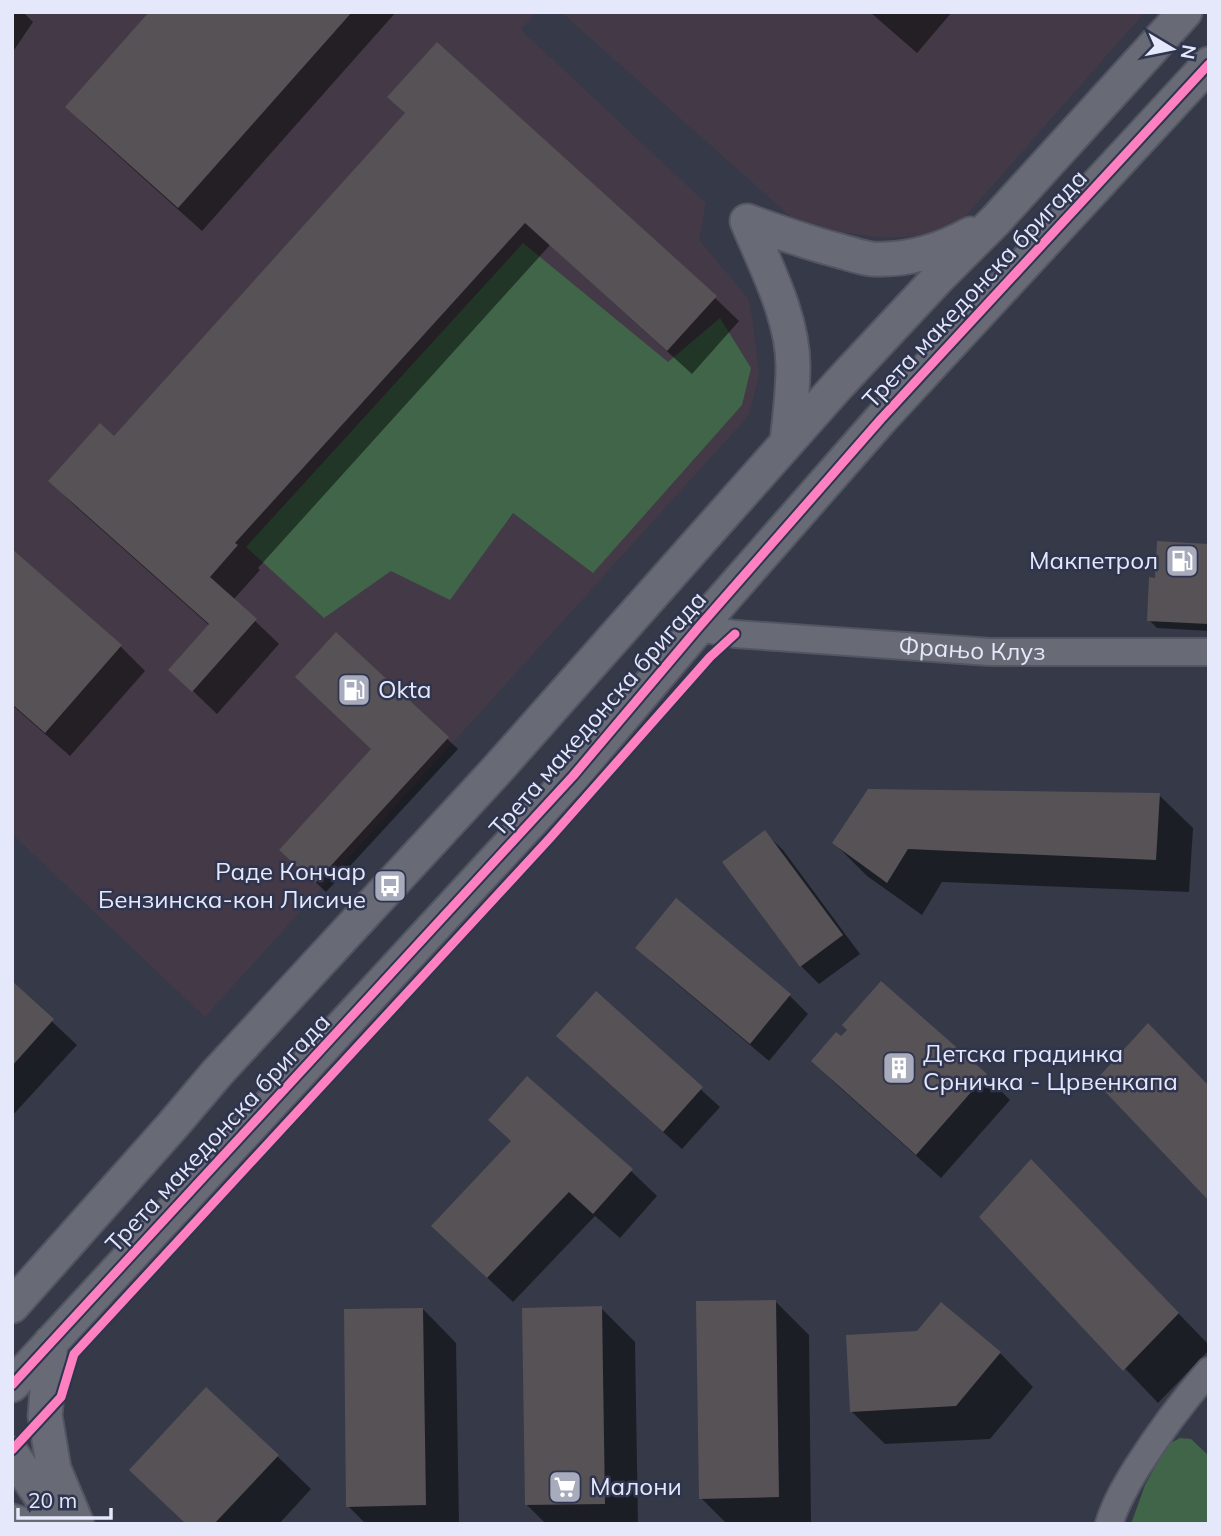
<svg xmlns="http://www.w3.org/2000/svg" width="1221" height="1536" font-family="Mulish,sans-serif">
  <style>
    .industrial { fill: #443947 }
    .green { fill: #406549 }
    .shadow { fill: #0007 }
    .building { fill: #575256 }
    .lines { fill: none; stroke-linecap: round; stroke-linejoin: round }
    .minor-casing { stroke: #535563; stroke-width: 30 }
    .tertiary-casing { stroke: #535563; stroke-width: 37 }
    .minor { stroke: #686b76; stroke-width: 26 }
    .tertiary { stroke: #686b76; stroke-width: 33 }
    .cycleway-casing { stroke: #2f344f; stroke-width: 13 }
    .cycleway { stroke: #ff80c0; stroke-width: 9 }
    .labels { text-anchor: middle; stroke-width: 5; stroke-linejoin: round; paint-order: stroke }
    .street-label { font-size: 24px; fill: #e4e8fa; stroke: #2f344f }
    .poi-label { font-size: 24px; fill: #e4e8fa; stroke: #2f344f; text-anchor: start }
  </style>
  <rect width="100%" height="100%" fill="#363948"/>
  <path class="industrial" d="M 12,12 L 536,12 L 521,30 L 706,203 L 699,240 L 748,298 L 753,323 L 759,375 L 749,415 L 205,1017 L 12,834 Z
    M 561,12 L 1145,12 L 949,235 L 883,238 L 834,231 L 792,218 Z"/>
  <path class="green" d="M 523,243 L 668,362 L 720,318 L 751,368 L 742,405 L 593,573 L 513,513 L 450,600 L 391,571 L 324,618 L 246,547 Z
    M 1180,1438 L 1191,1439 L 1209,1456 L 1209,1524 L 1131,1524 L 1145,1485 L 1167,1445 Z"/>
  <path class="shadow" d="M 12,12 L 23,12 L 33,22 L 12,53 Z
    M 152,12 L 396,12 L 202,231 L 91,131 L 67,107 Z
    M 870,12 L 952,12 L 917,53 Z
    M 407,114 L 715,298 L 739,321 L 692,374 L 550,245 L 258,568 L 260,570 L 233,600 L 279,644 L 217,714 L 171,670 L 210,626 L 74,505 L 50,481 L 114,438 Z
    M 1209,545 L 1209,631 L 1157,628 L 1149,620 L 1157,579 Z
    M 12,551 L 121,647 L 145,671 L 70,756 L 12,705 Z
    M 336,635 L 458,749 L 326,892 L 292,860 L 373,749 Z
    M 1159,795 L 1193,828 L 1189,892 L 942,882 L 922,915 L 867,876 L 834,843 Z
    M 764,832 L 783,850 L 860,954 L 819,984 L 801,966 L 724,862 Z
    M 676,901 L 790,996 L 808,1014 L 769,1061 L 656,966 L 637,948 Z
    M 881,983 L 986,1076 L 1010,1100 L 941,1178 L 837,1085 L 813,1061 L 849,1030 Z
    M 12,984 L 77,1045 L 12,1116 Z
    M 596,994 L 720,1107 L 682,1149 L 576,1054 Z
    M 513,1142 L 631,1171 L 657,1196 L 620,1238 L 595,1216 L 513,1302 L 459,1251 Z
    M 1064,1195 L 1209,1345 L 1209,1350 L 1158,1403 L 981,1217 Z
    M 775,1301 L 809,1335 L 811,1524 L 727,1524 L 701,1498 Z
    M 941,1304 L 1000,1353 L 1033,1387 L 990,1439 L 885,1444 L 851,1411 Z
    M 601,1308 L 635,1342 L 638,1524 L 546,1524 L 527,1505 Z
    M 423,1309 L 456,1343 L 459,1524 L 366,1524 L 348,1506 Z
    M 277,1456 L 311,1489 L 279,1524 L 186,1524 Z"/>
  <path class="building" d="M 149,12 L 352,12 L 178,208 L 65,107 Z
    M 437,42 L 717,296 L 667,351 L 525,223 L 235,543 L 238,545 L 210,577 L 257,619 L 192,692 L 168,670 L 209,624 L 48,481 L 100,423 L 114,436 L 405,113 L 387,97 Z
    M 1157,541 L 1209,544 L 1209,624 L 1147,621 L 1149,577 L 1155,578 Z
    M 12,549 L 122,645 L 45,733 L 12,704 Z
    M 336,632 L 449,737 L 315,883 L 279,850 L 371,749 L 295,677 Z
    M 868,789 L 1160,793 L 1156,860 L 908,849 L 887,883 L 832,843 Z
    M 765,830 L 843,935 L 800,967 L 722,862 Z
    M 676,898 L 791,994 L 750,1044 L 635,948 Z
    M 12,981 L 54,1019 L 12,1066 Z
    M 881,981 L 987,1074 L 916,1155 L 811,1061 L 836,1032 L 841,1036 L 847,1030 L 842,1025 Z
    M 596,991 L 703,1087 L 663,1132 L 556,1036 Z
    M 1148,1023 L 1209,1086 L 1209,1201 L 1095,1081 Z
    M 527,1076 L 633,1169 L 593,1214 L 569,1192 L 487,1278 L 431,1226 L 511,1141 L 488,1120 Z
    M 1031,1159 L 1179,1313 L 1123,1371 L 979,1217 Z
    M 776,1300 L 779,1497 L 699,1499 L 696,1301 Z
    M 941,1302 L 1001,1352 L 956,1406 L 850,1412 L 846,1335 L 917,1331 Z
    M 602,1306 L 605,1504 L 525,1505 L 522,1308 Z
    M 423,1308 L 426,1505 L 346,1507 L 344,1309 Z
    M 206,1387 L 279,1455 L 214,1524 L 186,1524 L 129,1470 Z"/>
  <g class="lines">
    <defs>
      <g id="minor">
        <path id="s1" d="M 698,628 L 735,634 L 990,652 L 1209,652"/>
        <path d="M 1109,1524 C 1115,1504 1125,1487 1136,1469 C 1158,1434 1182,1402 1209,1371"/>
      </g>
      <path id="tertiary" d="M 747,221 C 778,232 808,243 840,251 C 851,254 862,258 872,259 C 908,261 940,251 971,234
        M 747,221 C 765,265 793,317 793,366 C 793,391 790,417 787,442
        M 12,1306 L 173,1125 L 217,1073 L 495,772 L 839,384 L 938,278 L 996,220 L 1185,12
        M 51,1342 L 45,1416 L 54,1469 L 77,1524
        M 12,1385 L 573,776 L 698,628 L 881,419 L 1209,64
        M 12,1454 L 53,1514 L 63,1524
        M 12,1521 L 22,1524"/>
    </defs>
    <use href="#minor" class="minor-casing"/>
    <use href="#tertiary" class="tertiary-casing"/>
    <use href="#minor" class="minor"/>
    <use href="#tertiary" class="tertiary"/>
    <defs>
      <path id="cycleway" d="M 12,1385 L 573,776 L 698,628 L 881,419 L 1209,64
        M 12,1450 L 61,1397 L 74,1354 L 550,838 L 710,657 L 735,634"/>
    </defs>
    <use href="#cycleway" class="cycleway-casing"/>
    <use href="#cycleway" class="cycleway"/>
  </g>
  <defs>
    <symbol id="fuel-square" viewBox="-11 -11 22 22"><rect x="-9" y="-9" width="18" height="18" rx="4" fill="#a7abbc" stroke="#2f344f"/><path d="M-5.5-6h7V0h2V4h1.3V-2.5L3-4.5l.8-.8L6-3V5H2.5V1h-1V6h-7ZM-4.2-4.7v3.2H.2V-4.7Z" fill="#fff"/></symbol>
    <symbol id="bus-square" viewBox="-11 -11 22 22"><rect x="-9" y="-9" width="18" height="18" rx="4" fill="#a7abbc" stroke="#2f344f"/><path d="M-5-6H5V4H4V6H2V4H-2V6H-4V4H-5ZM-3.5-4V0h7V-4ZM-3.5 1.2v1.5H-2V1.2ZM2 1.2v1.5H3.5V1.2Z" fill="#fff"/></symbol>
    <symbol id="building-square" viewBox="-11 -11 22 22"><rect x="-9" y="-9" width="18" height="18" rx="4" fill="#a7abbc" stroke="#2f344f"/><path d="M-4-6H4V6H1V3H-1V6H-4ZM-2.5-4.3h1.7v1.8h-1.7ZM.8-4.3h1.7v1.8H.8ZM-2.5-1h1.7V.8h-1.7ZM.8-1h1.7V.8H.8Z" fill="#fff"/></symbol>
    <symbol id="supermarket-square" viewBox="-11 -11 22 22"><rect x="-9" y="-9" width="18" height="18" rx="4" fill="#a7abbc" stroke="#2f344f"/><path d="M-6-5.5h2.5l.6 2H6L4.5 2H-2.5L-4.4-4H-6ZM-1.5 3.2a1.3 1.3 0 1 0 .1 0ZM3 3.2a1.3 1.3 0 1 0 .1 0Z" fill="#fff"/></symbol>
  </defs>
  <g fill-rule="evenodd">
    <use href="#fuel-square" x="1163" y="542" width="38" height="38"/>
    <use href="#fuel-square" x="335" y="671" width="38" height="38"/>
    <use href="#bus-square" x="371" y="867" width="38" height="38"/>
    <use href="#building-square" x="880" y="1049" width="38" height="38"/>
    <use href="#supermarket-square" x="546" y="1468" width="38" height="38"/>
  </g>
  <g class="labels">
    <g class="street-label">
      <text transform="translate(975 289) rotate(-47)" y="8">Трета македонска бригада</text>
      <text dy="8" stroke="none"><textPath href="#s1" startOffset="275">Фрањо Клуз</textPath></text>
      <text transform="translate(598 714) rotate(-49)" y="8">Трета македонска бригада</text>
      <text transform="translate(218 1133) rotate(-47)" y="8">Трета македонска бригада</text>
    </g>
    <g class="poi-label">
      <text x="1158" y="569" text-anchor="end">Макпетрол</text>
      <text x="378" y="698">Okta</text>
      <text x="366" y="880" text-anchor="end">Раде Кончар<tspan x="366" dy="28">Бензинска-кон Лисиче</tspan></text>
      <text x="923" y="1062">Детска градинка<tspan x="923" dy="28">Срничка - Црвенкапа</tspan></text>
      <text x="590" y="1495">Малони</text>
    </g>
  </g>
  <rect width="1221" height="1536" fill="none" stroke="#e4e8fa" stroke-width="28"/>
  <g transform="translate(1172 49) rotate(100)" stroke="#2f344f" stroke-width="5" paint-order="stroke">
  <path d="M0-5L12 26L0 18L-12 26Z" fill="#e4e8fa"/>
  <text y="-10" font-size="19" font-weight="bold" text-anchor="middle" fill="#e4e8fa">N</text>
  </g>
  <path d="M18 1508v10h93v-10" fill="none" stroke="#e4e8fa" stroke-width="3.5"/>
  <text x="28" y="1508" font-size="21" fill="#e4e8fa" stroke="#2f344f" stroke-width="5" paint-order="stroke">20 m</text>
</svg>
